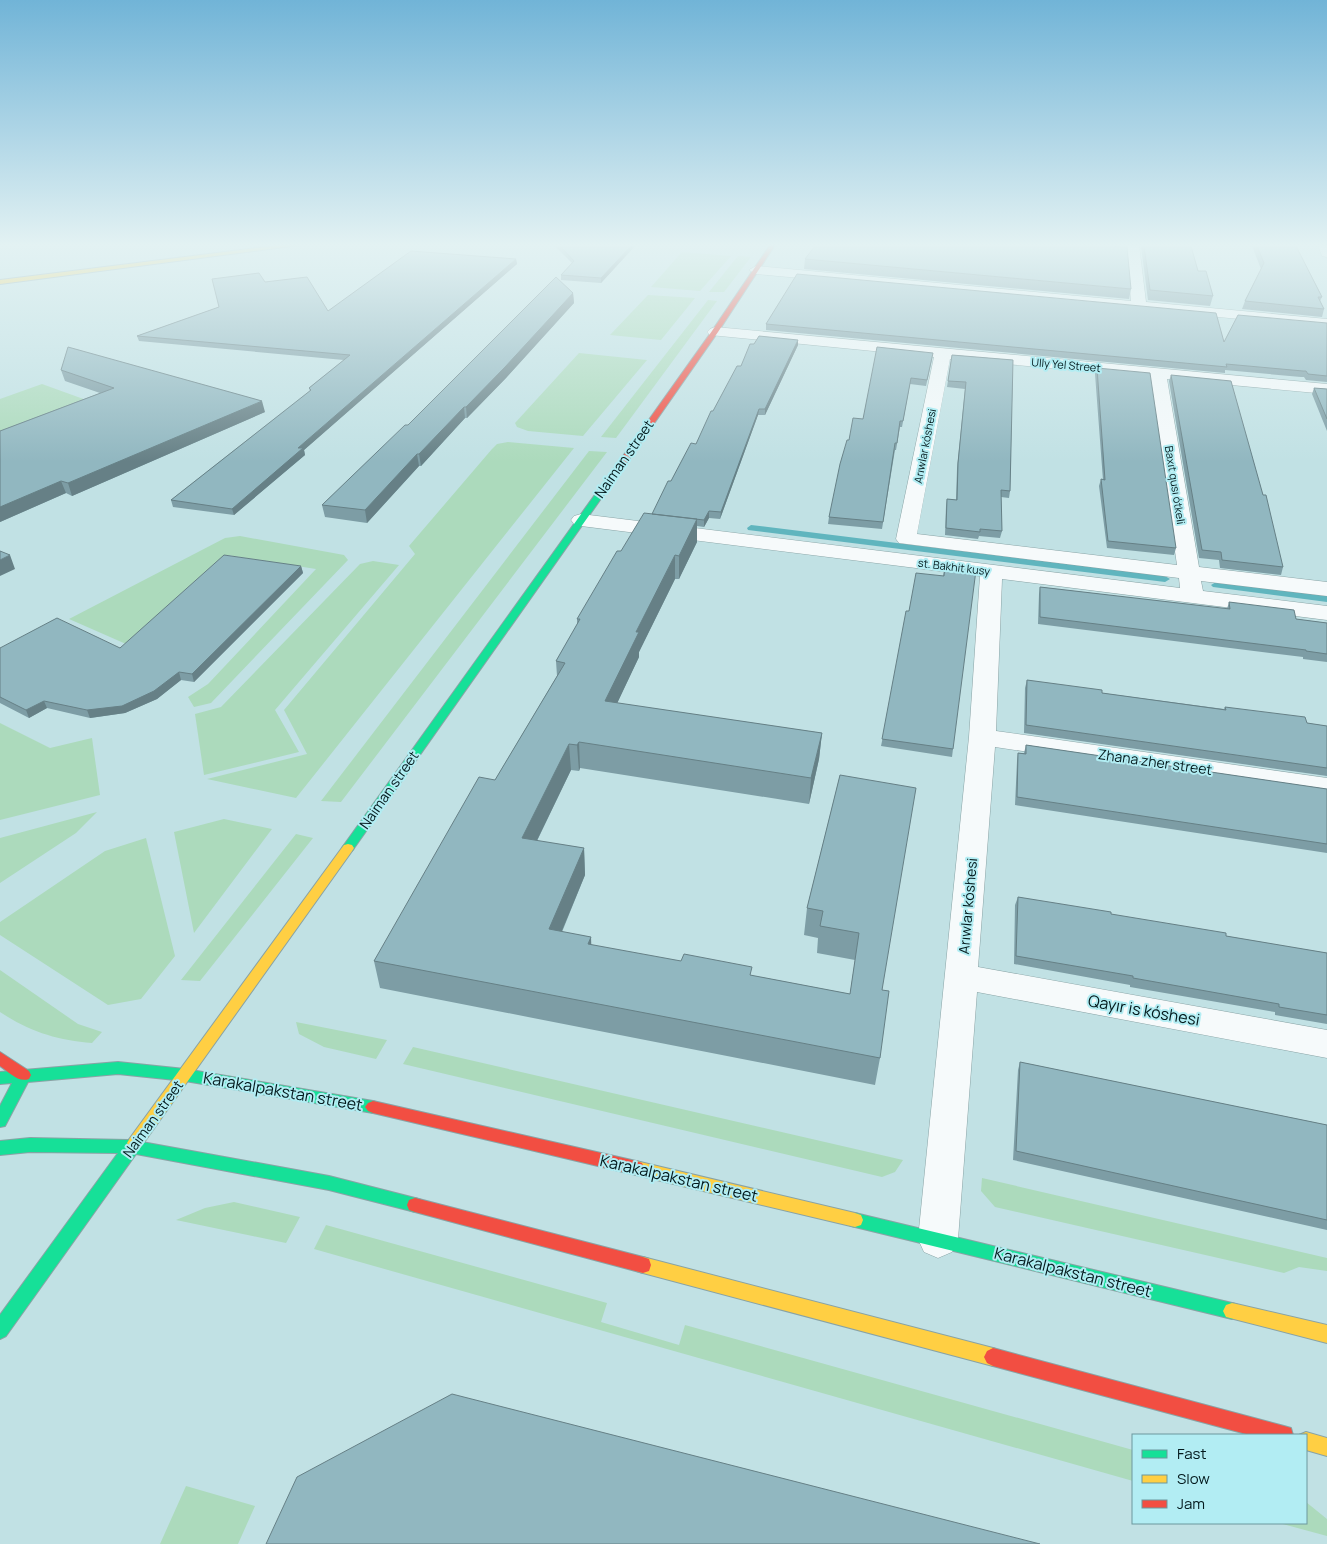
<svg xmlns="http://www.w3.org/2000/svg" width="1327" height="1544" font-family="Manrope,sans-serif">
  <style>
    .green { fill: #acdabc }
    .lines { fill: none; stroke-linecap: round; stroke-linejoin: round }
    .stream { fill: #60b5be; fill-rule: evenodd }
    .street-casing { stroke: #89a3a5; stroke-width: 1 }
    .fast-casing { stroke: #89a3a5; stroke-width: 2 }
    .slow-casing { stroke: #89a3a5; stroke-width: 2 }
    .jam-casing { stroke: #89a3a5; stroke-width: 2 }
    .street { fill: #f6fafb; fill-rule: evenodd }
    .fast { fill: #16e098; fill-rule: evenodd }
    .slow { fill: #ffcf43; fill-rule: evenodd }
    .jam { fill: #f24e42; fill-rule: evenodd }
    .wall { fill: #7d9da5 }
    .shaded-wall { fill: #668086 }
    .building { fill: #91b7c0; stroke: #668086 }
    .labels { text-anchor: middle; stroke-width: 4; stroke-linejoin: round; paint-order: stroke }
    .far-street-label { font-size: 11px; fill: #03191c; stroke: #b2edf3 }
    .street-label { font-size: 14px; fill: #03191c; stroke: #b2edf3 }
    .near-street-label { font-size: 16px; fill: #03191c; stroke: #b2edf3 }
  </style>
  <rect width="100%" height="100%" fill="#c1e1e4"/>
  <path class="green" d="M 682,252 L 731,256 L 700,291 L 651,287 Z
    M 738,256 L 751,257 L 724,292 L 709,292 Z
    M 648,295 L 695,298 L 661,340 L 610,335 Z
    M 708,300 L 717,301 L 616,438 L 601,437 Z
    M 579,353 L 647,360 L 583,436 L 528,431 L 517,427 L 515,423 Z
    M 42,384 L 89,401 L 0,434 L 0,399 Z
    M 508,442 L 574,448 L 296,798 L 207,779 L 307,754 L 284,710 L 415,554 L 409,546 L 492,449 L 497,444 Z
    M 589,451 L 607,452 L 341,802 L 321,801 Z
    M 240,536 L 344,555 L 348,560 L 211,703 L 194,707 L 188,697 L 208,684 L 316,569 L 227,555 L 126,644 L 69,619 L 225,538 Z
    M 373,561 L 399,565 L 275,710 L 299,752 L 204,775 L 195,714 L 221,707 L 360,564 Z
    M 0,723 L 50,748 L 92,738 L 100,795 L 0,820 Z
    M 97,812 L 76,833 L 0,883 L 0,838 Z
    M 224,819 L 272,829 L 194,933 L 174,832 Z
    M 296,834 L 313,838 L 200,981 L 181,980 Z
    M 146,838 L 175,956 L 141,999 L 108,1005 L 0,935 L 0,922 L 105,851 Z
    M 0,970 L 78,1024 L 102,1032 L 92,1043 C 57,1040 30,1032 0,1012 Z
    M 296,1022 L 387,1040 L 376,1059 L 324,1047 L 299,1034 Z
    M 413,1047 L 903,1160 L 895,1172 L 882,1177 L 403,1064 Z
    M 982,1178 L 1327,1258 L 1327,1271 L 1299,1267 L 1284,1273 L 995,1207 L 981,1191 Z
    M 234,1202 L 300,1217 L 286,1243 L 176,1220 L 205,1208 Z
    M 326,1225 L 607,1303 L 601,1322 L 679,1345 L 685,1325 L 1133,1450 L 1133,1481 L 314,1249 Z
    M 186,1486 L 255,1506 L 238,1544 L 160,1544 Z
    M 1306,1502 L 1327,1519 L 1327,1536 L 1279,1523 L 1306,1523 Z"/>
  <g class="lines">
    <path class="stream" d="M 751,525 L 1165,576 L 1170,579 L 1165,582 L 748,530 L 747,528 Z
      M 1216,582 L 1327,596 L 1327,602 L 1213,587 L 1211,585 Z"/>
    <defs>
      <path id="street" d="M 1045,245 L 1127,247 L 1127,245 L 1139,245 L 1146,302 L 1327,319 L 1327,327 L 756,274 L 749,270 L 756,266 L 1131,301 L 1127,255 L 1051,249 Z
        M 1320,245 L 1327,245 L 1327,257 L 1322,256 L 1319,248 Z
        M 715,327 L 1327,384 L 1327,394 L 1167,379 L 1199,567 L 1327,582 L 1327,596 L 1201,581 L 1203,591 L 1327,606 L 1327,620 L 1002,579 L 996,731 L 1327,778 L 1327,796 L 995,747 L 978,967 L 1327,1030 L 1327,1058 L 977,992 L 958,1239 L 952,1252 L 938,1258 L 924,1252 L 918,1239 L 969,737 L 980,576 L 581,526 L 574,524 L 571,520 L 574,516 L 581,514 L 1180,588 L 1179,578 L 899,543 L 896,539 L 934,357 L 710,335 L 707,332 L 710,329 ZM 950,359 L 1150,377 L 1177,565 L 917,534 Z"/>
      <path id="fast" d="M 612,471 L 619,473 L 352,851 L 344,851 L 342,848 L 344,845 Z
        M 118,1062 L 185,1069 L 373,1101 L 378,1103 L 381,1107 L 378,1111 L 373,1113 L 185,1081 L 118,1074 L 28,1082 L 5,1126 L 0,1127 L 0,1106 L 12,1083 L 0,1084 L 0,1072 Z
        M 135,1136 L 140,1138 L 142,1142 L 329,1176 L 415,1198 L 421,1200 L 423,1205 L 421,1210 L 415,1212 L 329,1190 L 136,1154 L 6,1336 L 0,1339 L 0,1315 L 118,1153 L 30,1152 L 0,1155 L 0,1141 L 30,1138 L 128,1140 Z
        M 855,1213 L 1232,1303 L 1238,1305 L 1241,1311 L 1238,1317 L 1232,1319 L 855,1227 L 849,1225 L 847,1220 L 849,1215 Z"/>
      <path id="slow" d="M 281,245 L 300,245 L 0,284 L 0,280 Z
        M 348,844 L 352,845 L 354,848 L 352,851 L 140,1148 L 135,1150 L 130,1148 L 127,1143 L 130,1138 L 344,845 Z
        M 636,1161 L 855,1213 L 861,1215 L 863,1220 L 861,1225 L 855,1227 L 636,1175 L 630,1173 L 628,1168 L 630,1163 Z
        M 643,1257 L 993,1348 L 999,1351 L 1002,1357 L 999,1363 L 993,1366 L 643,1273 L 637,1271 L 635,1265 L 637,1259 Z
        M 1232,1303 L 1327,1325 L 1327,1343 L 1226,1317 L 1223,1311 L 1226,1305 Z
        M 1306,1432 L 1327,1438 L 1327,1456 L 1306,1450 L 1306,1435 L 1299,1435 Z"/>
      <path id="jam" d="M 770,245 L 775,245 L 718,332 L 618,475 L 612,475 L 611,473 L 712,331 Z
        M 0,1052 L 29,1071 L 31,1075 L 29,1079 C 18,1083 9,1072 0,1066 Z
        M 373,1101 L 636,1161 L 642,1163 L 644,1168 L 642,1173 L 636,1175 L 373,1113 L 368,1111 L 365,1107 L 368,1103 Z
        M 415,1198 L 643,1257 L 649,1259 L 651,1265 L 649,1271 L 643,1273 L 415,1212 L 409,1210 L 407,1205 L 409,1200 Z
        M 993,1348 L 1284,1426 L 1291,1428 L 1293,1435 L 1250,1435 L 993,1366 L 987,1363 L 984,1357 L 987,1351 Z"/>
    </defs>
    <use href="#street" class="street-casing"/>
    <use href="#fast" class="fast-casing"/>
    <use href="#slow" class="slow-casing"/>
    <use href="#jam" class="jam-casing"/>
    <use href="#street" class="street"/>
    <use href="#fast" class="fast"/>
    <use href="#slow" class="slow"/>
    <use href="#jam" class="jam"/>
  </g>
  <path class="wall" d="M 555,246 L 635,246 L 601,283 L 561,280 L 561,275 L 572,263 Z
    M 1141,246 L 1191,246 L 1198,271 L 1213,296 L 1210,306 L 1148,300 Z
    M 1252,246 L 1296,246 L 1322,297 L 1320,301 L 1324,309 L 1322,317 L 1242,309 L 1245,301 L 1261,269 Z
    M 516,259 L 517,264 L 304,450 L 305,455 L 234,515 L 173,507 L 171,500 L 310,391 L 309,388 L 344,360 L 139,341 L 137,336 L 219,307 L 265,282 L 328,311 Z
    M 805,259 L 1131,289 L 1129,299 L 804,269 Z
    M 573,293 L 574,303 L 506,378 L 467,418 L 465,418 L 421,466 L 419,466 L 367,523 L 325,517 L 322,505 L 408,425 Z
    M 1327,323 L 1327,382 L 1306,380 L 1304,377 L 1301,377 L 1225,370 L 1225,373 L 766,330 L 766,324 L 1224,342 Z
    M 798,345 L 765,415 L 758,415 L 720,519 L 709,518 L 704,527 L 697,526 L 697,542 L 679,579 L 675,579 L 639,652 L 639,657 L 617,703 L 822,733 L 819,759 L 809,804 L 580,768 L 579,771 L 571,770 L 537,841 L 584,848 L 585,875 L 562,932 L 591,937 L 591,945 L 850,994 L 855,960 L 817,953 L 818,938 L 804,935 L 807,908 L 840,775 L 882,990 L 880,1058 L 875,1085 L 380,988 L 374,961 L 495,780 L 557,676 L 556,661 L 577,625 L 577,619 L 621,551 L 652,514 L 671,481 L 696,444 L 741,366 Z
    M 952,355 L 1013,360 L 1010,491 L 1009,498 L 1001,497 L 1002,531 L 1000,538 L 979,536 L 978,539 L 945,535 L 946,506 L 947,499 L 956,500 L 957,469 L 965,389 L 947,387 Z
    M 932,359 L 926,386 L 910,384 L 902,427 L 900,427 L 896,450 L 895,450 L 882,529 L 828,524 L 829,517 L 849,440 L 863,419 Z
    M 1097,368 L 1176,548 L 1174,555 L 1107,548 L 1099,486 L 1101,479 L 1103,480 L 1095,374 Z
    M 61,370 L 265,412 L 72,496 L 66,493 L 0,522 L 0,431 L 100,393 L 65,381 Z
    M 1171,375 L 1283,567 L 1281,575 L 1220,568 L 1219,560 L 1199,558 L 1169,381 Z
    M 1314,388 L 1327,389 L 1327,431 L 1312,394 Z
    M 301,566 L 303,573 L 194,682 L 181,680 L 157,699 L 125,713 L 90,718 L 47,708 L 29,718 L 0,703 L 0,648 L 120,648 Z
    M 945,566 L 953,749 L 952,757 L 881,746 L 909,611 L 943,576 Z
    M 1040,587 L 1227,609 L 1229,602 L 1296,619 L 1327,623 L 1327,662 L 1303,659 L 1303,657 L 1038,624 L 1039,594 Z
    M 1027,680 L 1102,693 L 1224,709 L 1225,707 L 1307,723 L 1327,726 L 1327,776 L 1024,733 L 1025,688 Z
    M 1026,745 L 1327,789 L 1327,853 L 1015,805 L 1017,761 L 1018,753 L 1024,753 Z
    M 1018,897 L 1226,936 L 1327,953 L 1327,1024 L 1275,1015 L 1275,1012 L 1130,987 L 1130,985 L 1014,964 L 1015,905 Z
    M 1020,1062 L 1327,1125 L 1327,1230 L 1013,1160 L 1018,1070 Z"/>
  <path class="shaded-wall" d="M 631,246 L 635,246 L 601,283 L 601,278 Z
    M 516,259 L 517,264 L 304,450 L 305,455 L 234,515 L 232,509 L 298,448 Z
    M 573,293 L 574,303 L 506,378 L 467,418 L 466,407 Z
    M 798,340 L 798,345 L 765,415 L 765,409 Z
    M 262,401 L 265,412 L 72,496 L 68,483 Z
    M 464,407 L 465,418 L 421,466 L 419,454 Z
    M 759,409 L 758,415 L 720,519 L 721,512 Z
    M 417,454 L 419,466 L 367,523 L 365,510 Z
    M 61,481 L 66,493 L 0,522 L 0,507 Z
    M 709,511 L 709,518 L 704,527 L 704,520 Z
    M 697,519 L 697,542 L 679,579 L 679,556 Z
    M 10,555 L 15,569 L 0,576 L 0,560 Z
    M 675,555 L 675,579 L 639,652 L 639,657 L 606,727 L 605,701 L 636,632 Z
    M 301,566 L 303,573 L 194,682 L 192,674 Z
    M 179,672 L 181,680 L 157,699 L 125,713 L 90,718 L 87,710 Z
    M 44,701 L 47,708 L 29,718 L 26,710 Z
    M 822,733 L 819,759 L 809,804 L 811,778 Z
    M 579,742 L 580,768 L 579,771 L 577,745 Z
    M 569,744 L 571,770 L 525,865 L 522,838 Z
    M 584,848 L 585,875 L 551,957 L 549,929 Z
    M 591,937 L 592,964 L 588,944 Z"/>
  <path class="building" d="M 560,246 L 631,246 L 601,278 L 561,275 L 574,261 Z
    M 815,246 L 1105,246 L 1127,247 L 1131,289 L 805,259 Z
    M 1144,246 L 1191,246 L 1198,271 L 1206,271 L 1213,296 L 1150,290 Z
    M 1257,246 L 1296,246 L 1322,297 L 1318,297 L 1324,309 L 1245,301 L 1264,263 Z
    M 411,251 L 516,259 L 298,448 L 303,448 L 232,509 L 171,500 L 311,390 L 309,388 L 350,355 L 137,336 L 219,307 L 212,279 L 259,273 L 265,282 L 307,277 L 328,311 Z
    M 797,274 L 1216,313 L 1224,342 L 1238,315 L 1327,323 L 1327,376 L 1308,374 L 1306,371 L 1303,371 L 1226,364 L 1227,367 L 766,324 Z
    M 556,277 L 573,293 L 505,367 L 466,407 L 464,407 L 419,454 L 417,454 L 365,510 L 322,505 L 405,425 L 408,425 Z
    M 759,336 L 798,340 L 765,409 L 759,409 L 721,512 L 709,511 L 704,520 L 652,514 L 668,481 L 671,481 L 691,443 L 696,444 L 711,411 L 713,411 L 737,366 L 741,366 L 750,344 L 754,344 Z
    M 68,347 L 262,401 L 68,483 L 61,481 L 0,507 L 0,431 L 114,388 L 61,370 Z
    M 877,347 L 933,353 L 927,380 L 911,378 L 903,421 L 900,421 L 897,443 L 895,443 L 883,522 L 829,517 L 840,464 L 847,440 L 849,440 L 853,418 L 863,419 Z
    M 952,355 L 1013,360 L 1010,491 L 1001,490 L 1002,531 L 980,529 L 980,532 L 946,528 L 947,499 L 957,500 L 958,463 L 966,382 L 948,381 Z
    M 1097,368 L 1150,373 L 1176,548 L 1108,541 L 1101,479 L 1105,480 Z
    M 1171,375 L 1231,381 L 1263,495 L 1266,495 L 1283,567 L 1222,560 L 1221,552 L 1202,550 Z
    M 1314,388 L 1327,389 L 1327,419 Z
    M 644,513 L 697,519 L 679,556 L 675,555 L 636,632 L 639,632 L 605,701 L 822,733 L 811,778 L 579,742 L 577,745 L 569,744 L 522,838 L 584,848 L 549,929 L 591,937 L 588,944 L 681,961 L 684,954 L 752,967 L 750,975 L 850,994 L 859,933 L 820,926 L 823,911 L 807,908 L 840,775 L 916,788 L 882,990 L 889,991 L 880,1058 L 374,961 L 479,777 L 495,780 L 565,663 L 556,661 L 580,619 L 577,619 L 617,551 L 621,551 Z
    M 0,551 L 10,555 L 0,560 Z
    M 224,555 L 301,566 L 192,674 L 179,672 L 154,691 L 122,706 L 87,710 L 44,701 L 26,710 L 0,697 L 0,648 L 57,618 L 120,648 Z
    M 945,566 L 976,570 L 953,749 L 882,739 L 906,611 L 909,611 L 916,573 L 944,576 Z
    M 1040,587 L 1230,609 L 1229,602 L 1294,610 L 1296,619 L 1327,623 L 1327,654 L 1306,651 L 1306,650 L 1040,617 Z
    M 1027,680 L 1102,690 L 1102,693 L 1226,710 L 1225,707 L 1305,717 L 1307,723 L 1327,726 L 1327,768 L 1026,725 Z
    M 1026,745 L 1327,789 L 1327,844 L 1017,797 L 1018,753 L 1026,754 Z
    M 1018,897 L 1111,912 L 1111,914 L 1226,933 L 1226,936 L 1327,953 L 1327,1015 L 1279,1007 L 1279,1004 L 1133,978 L 1133,976 L 1016,956 Z
    M 1020,1062 L 1327,1125 L 1327,1220 L 1016,1151 Z
    M 452,1394 L 1040,1544 L 266,1544 L 297,1477 Z"/>
  <linearGradient id="sky" x2="0" y2="1"><stop stop-color="#71b4d7"/><stop offset="0.53" stop-color="#e3f2f3"/><stop offset="1" stop-color="#e3f2f3" stop-opacity="0"/></linearGradient>
  <rect width="1327" height="462" fill="url(#sky)"/>
  <g class="labels">
    <g class="far-street-label">
      <text transform="translate(1066 365) rotate(5)" y="4">Ully Yel Street</text>
      <text transform="translate(925 446) rotate(-79)" y="4">Arıwlar kóshesi</text>
      <text transform="translate(1175 485) rotate(81)" y="4">Baxıt qusı ótkeli</text>
      <text transform="translate(954 567) rotate(7)" y="4">st. Bakhit kusy</text>
    </g>
    <g class="street-label">
      <text transform="translate(624 459) rotate(-55)" y="5">Naiman street</text>
      <text transform="translate(1155 762) rotate(8)" y="5">Zhana zher street</text>
      <text transform="translate(389 790) rotate(-55)" y="5">Naiman street</text>
      <text transform="translate(968 906) rotate(-85)" y="5">Arıwlar kóshesi</text>
      <text transform="translate(153 1119) rotate(-54)" y="5">Naiman street</text>
    </g>
    <g class="near-street-label">
      <text transform="translate(1144 1010) rotate(10)" y="6">Qayır is kóshesi</text>
      <text transform="translate(283 1091) rotate(10)" y="6">Karakalpakstan street</text>
      <text transform="translate(679 1178) rotate(13)" y="6">Karakalpakstan street</text>
      <text transform="translate(1073 1272) rotate(14)" y="6">Karakalpakstan street</text>
    </g>
  </g>
  <rect x="1132" y="1434" width="175" height="90" fill="#b2edf3" stroke="#6c989d"/>
  <rect x="1142" y="1450" width="25" height="8" fill="#16e098" stroke="#6c989d"/>
  <text x="1177" y="1459" font-size="15" fill="#03191c">Fast</text>
  <rect x="1142" y="1475" width="25" height="8" fill="#ffcf43" stroke="#6c989d"/>
  <text x="1177" y="1484" font-size="15" fill="#03191c">Slow</text>
  <rect x="1142" y="1500" width="25" height="8" fill="#f24e42" stroke="#6c989d"/>
  <text x="1177" y="1509" font-size="15" fill="#03191c">Jam</text>
</svg>
